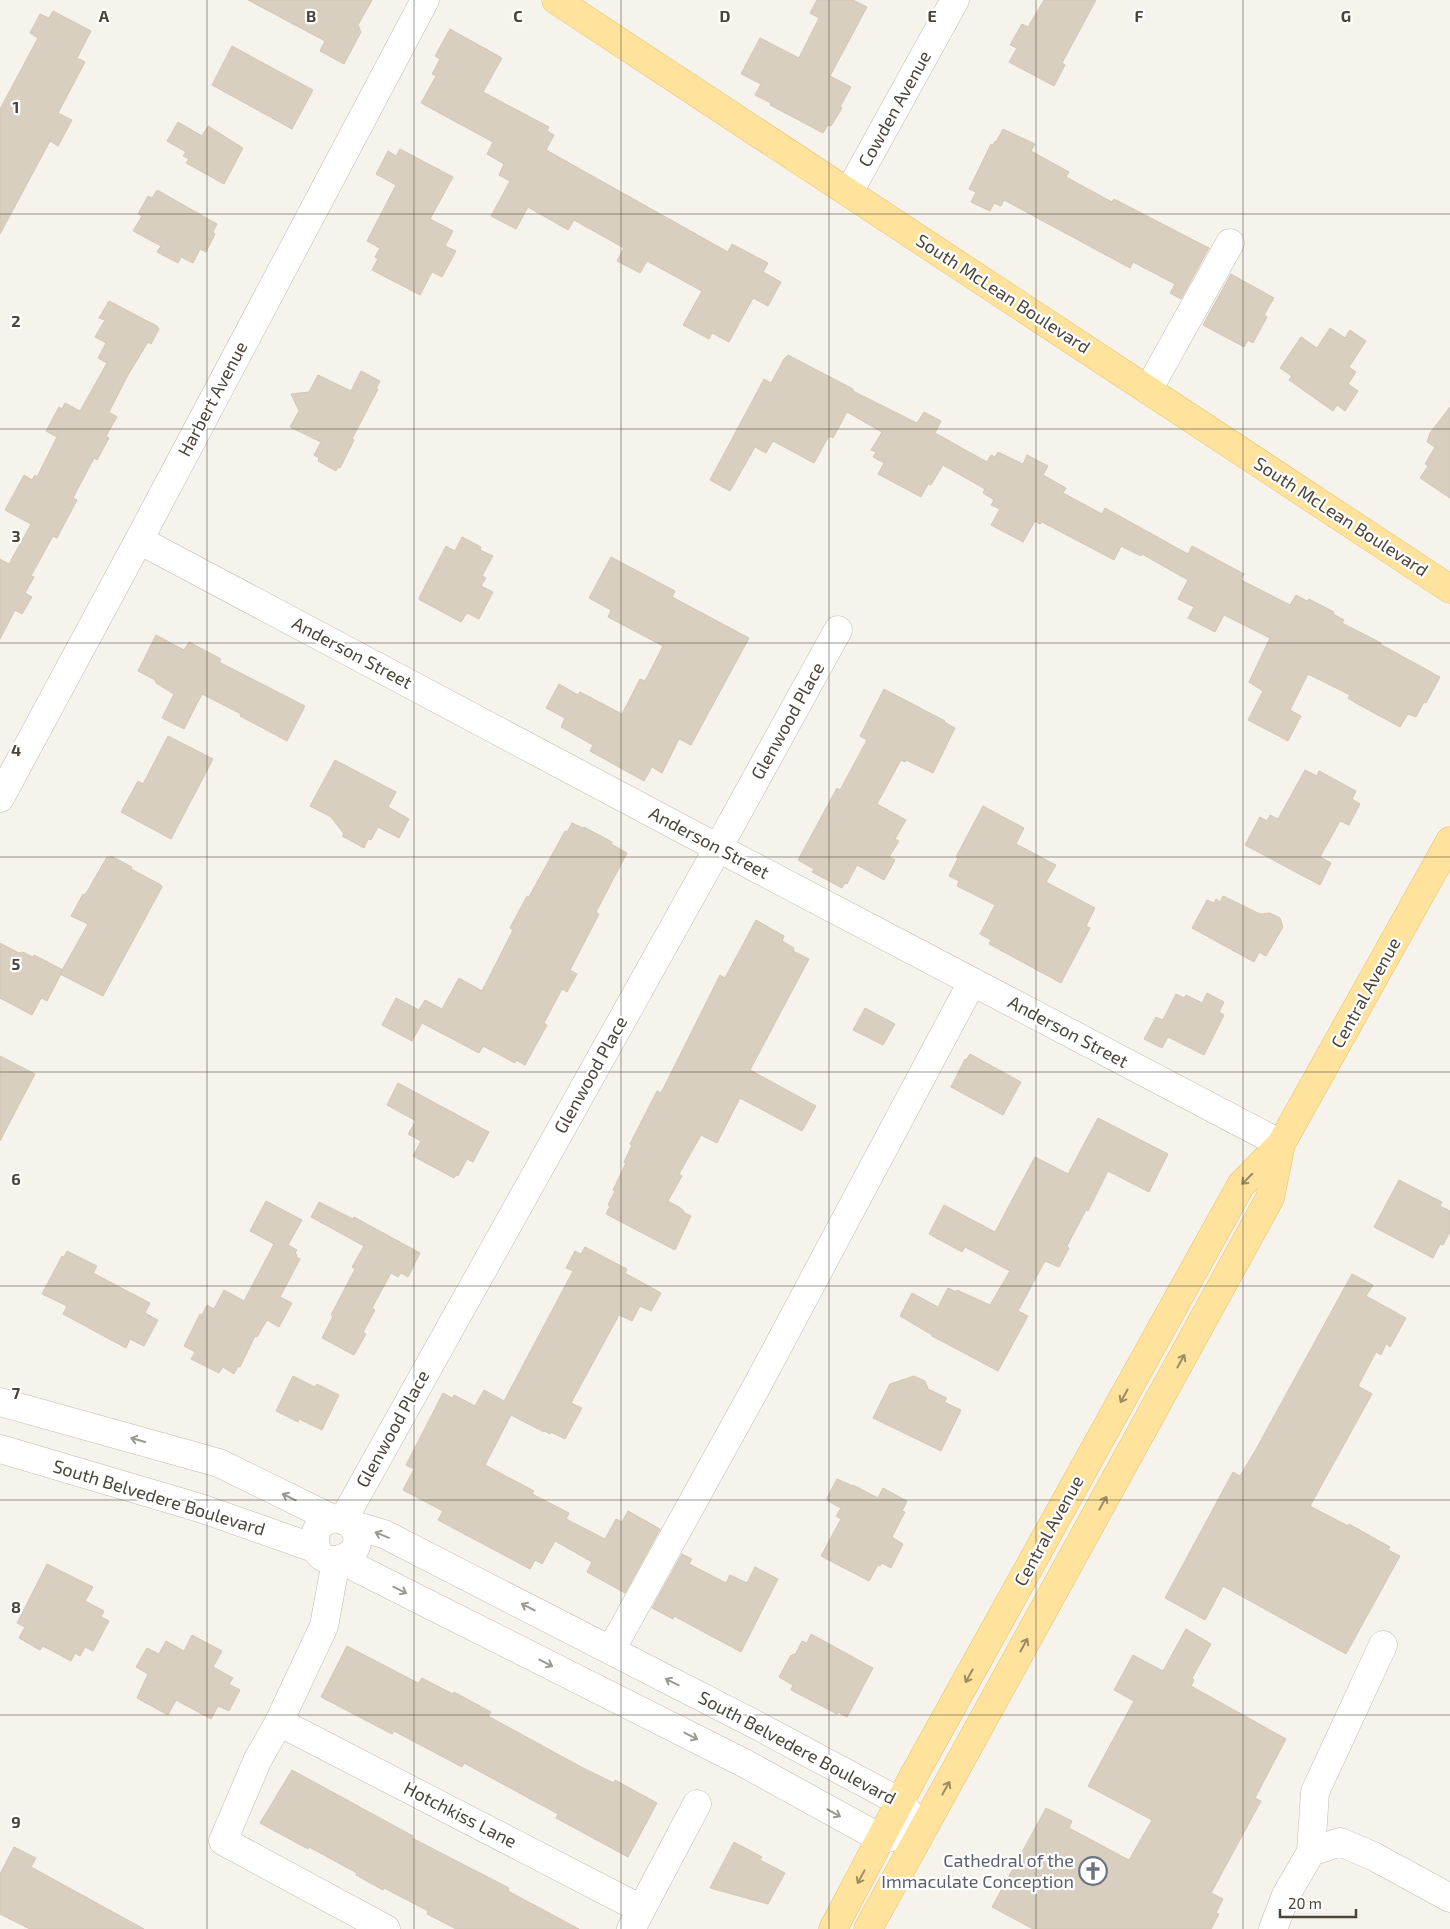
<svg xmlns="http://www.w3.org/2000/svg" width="1450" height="1929" font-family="'Exo 2',sans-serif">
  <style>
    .building { fill: #d8cfc1; stroke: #d3c7b4 }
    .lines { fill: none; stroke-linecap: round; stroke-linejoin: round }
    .minor-casing { stroke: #c2bbae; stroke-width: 29 }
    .major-casing { stroke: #e6c16a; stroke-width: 29 }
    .minor { stroke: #fff; stroke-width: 28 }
    .major { stroke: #ffe39c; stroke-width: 28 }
    .oneway { stroke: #9c8c66 }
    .oneway2 { stroke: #9c9892 }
    .grid { fill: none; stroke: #4b4439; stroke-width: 1; stroke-opacity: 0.55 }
    .labels { text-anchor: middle; stroke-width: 4.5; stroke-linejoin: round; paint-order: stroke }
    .street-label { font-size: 18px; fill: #4b4439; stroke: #fff }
    .worship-label { font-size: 18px; fill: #5b616d; stroke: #fff; text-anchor: end }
    .grid-label { font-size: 16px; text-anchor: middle; font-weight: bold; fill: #4b4439; stroke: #fff; stroke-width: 4.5; stroke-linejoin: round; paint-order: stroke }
  </style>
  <rect width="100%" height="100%" fill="#f6f3ec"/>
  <path class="building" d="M 248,0 L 372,0 L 358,25 L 361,32 L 344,64 L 320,51 L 325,41 Z
    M 817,0 L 853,0 L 867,7 L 830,76 L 851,87 L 840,107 L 842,108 L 831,126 L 828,125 L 823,133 L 770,105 L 771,103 L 755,95 L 761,84 L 741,74 L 760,38 L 799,58 L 819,18 L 810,13 Z
    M 1044,0 L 1096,0 L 1062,63 L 1065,65 L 1054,86 L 1009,62 L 1017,48 L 1010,45 L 1022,24 L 1028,27 Z
    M 53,11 L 91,31 L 77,58 L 85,62 L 58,113 L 72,120 L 58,146 L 50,141 L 0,234 L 0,109 L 38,38 L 30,33 L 40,14 L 49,18 Z
    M 450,29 L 502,58 L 483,92 L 549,127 L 547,131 L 554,135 L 546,150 L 728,252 L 732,244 L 768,263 L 763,272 L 781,282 L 768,306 L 753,298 L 729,342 L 712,333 L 709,339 L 683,325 L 702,291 L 647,261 L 640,273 L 617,261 L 624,248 L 574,220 L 568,230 L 528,207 L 516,229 L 491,216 L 510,181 L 499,175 L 504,164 L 487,154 L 493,142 L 421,103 L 436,76 L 432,74 L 440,59 L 435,56 Z
    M 232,46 L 313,90 L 292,129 L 212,85 Z
    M 178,122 L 202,136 L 208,126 L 243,148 L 224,184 L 186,163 L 189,159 L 183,156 L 186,152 L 167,141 Z
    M 1003,129 L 1035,144 L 1031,151 L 1069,172 L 1066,177 L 1112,202 L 1114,199 L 1209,248 L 1181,299 L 1170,293 L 1175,284 L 1133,262 L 1130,268 L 1004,200 L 1001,206 L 994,203 L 990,211 L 971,202 L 976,192 L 969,189 L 991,144 L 993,145 L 995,141 L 996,142 Z
    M 400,149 L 453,177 L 430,219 L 453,231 L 445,246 L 456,251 L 442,277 L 432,272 L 420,295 L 372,270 L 378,259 L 375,257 L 380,248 L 367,241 L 396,185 L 376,174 L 388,151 L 396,156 Z
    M 157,190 L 217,224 L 213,232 L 215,234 L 206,252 L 200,249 L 193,263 L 181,257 L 178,263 L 157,252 L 161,246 L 133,231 L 142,216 L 138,214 L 148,196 L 152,198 Z
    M 1231,274 L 1274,298 L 1264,315 L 1267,317 L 1253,343 L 1248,340 L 1244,347 L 1203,325 Z
    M 109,301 L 157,326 L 159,329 L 151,344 L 148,342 L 128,375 L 109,412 L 117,417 L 106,436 L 109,438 L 97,460 L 94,458 L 73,498 L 77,500 L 58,536 L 57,538 L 53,536 L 31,576 L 34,577 L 25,593 L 32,597 L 22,614 L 15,610 L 0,639 L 0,559 L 9,564 L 31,524 L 5,510 L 24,475 L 32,480 L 35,475 L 37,477 L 57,437 L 46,431 L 59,407 L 62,409 L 65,403 L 80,411 L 107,363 L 98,358 L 106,343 L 95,337 L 105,320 L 99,318 Z
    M 1330,328 L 1345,338 L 1350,330 L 1366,341 L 1349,367 L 1356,372 L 1348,384 L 1358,391 L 1345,411 L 1337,405 L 1333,411 L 1289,380 L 1292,376 L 1280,368 L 1301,337 L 1317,348 Z
    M 788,355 L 853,389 L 853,391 L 917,423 L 924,412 L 941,421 L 935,433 L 987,462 L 991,455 L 995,457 L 998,452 L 1023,464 L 1027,455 L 1048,466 L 1043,475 L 1066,488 L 1063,493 L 1102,514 L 1105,508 L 1188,554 L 1192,546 L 1244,574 L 1241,580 L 1290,605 L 1296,595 L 1307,601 L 1309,599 L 1334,612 L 1333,614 L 1344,620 L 1342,623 L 1381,643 L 1380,644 L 1440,677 L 1426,703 L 1424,702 L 1416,717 L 1408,714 L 1400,727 L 1354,702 L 1348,698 L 1350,695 L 1308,674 L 1290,710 L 1301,716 L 1288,741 L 1248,720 L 1263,691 L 1249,682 L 1270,638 L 1224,615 L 1215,632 L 1188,618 L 1194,607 L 1178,599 L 1188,580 L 1142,554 L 1141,556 L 1121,546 L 1114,560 L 1042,522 L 1040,524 L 1035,521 L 1023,542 L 991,525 L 1000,509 L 991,505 L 994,500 L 983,493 L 985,489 L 943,465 L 931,485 L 928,484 L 921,497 L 878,474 L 884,463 L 873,457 L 876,452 L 871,450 L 882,432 L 847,412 L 833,438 L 829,436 L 814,463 L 773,441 L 766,453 L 755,447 L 730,491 L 710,480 L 764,379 L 771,383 L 784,359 Z
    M 361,371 L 380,381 L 376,389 L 378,389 L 352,439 L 354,440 L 340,468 L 338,467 L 336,471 L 318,461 L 319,458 L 314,455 L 321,442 L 290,427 L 299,411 L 291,394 L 309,392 L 318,375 L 351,391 Z
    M 1450,407 L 1450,498 L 1420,478 L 1428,466 L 1425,464 L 1435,447 L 1427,442 L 1430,433 Z
    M 462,537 L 481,547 L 480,550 L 493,556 L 482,576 L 486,578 L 481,586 L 493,592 L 479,619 L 467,613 L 461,622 L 420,600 L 419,598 L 446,546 L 455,551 Z
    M 611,557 L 675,591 L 672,597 L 749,638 L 691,745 L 679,739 L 662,773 L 652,767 L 644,781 L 590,751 L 593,745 L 561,727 L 565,718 L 546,708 L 559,684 L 578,695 L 580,692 L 622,714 L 640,679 L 645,681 L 663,646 L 608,617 L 611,610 L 589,598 Z
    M 156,635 L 184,650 L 189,642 L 221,659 L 219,662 L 305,706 L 287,741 L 240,716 L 241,714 L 202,694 L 184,729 L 162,718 L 174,694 L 156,683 L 155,680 L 138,671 Z
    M 884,689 L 945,721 L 944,722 L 955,728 L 933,773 L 906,760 L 905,762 L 901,760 L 877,804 L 906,820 L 895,839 L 899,841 L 889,857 L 895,860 L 884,880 L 857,865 L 847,884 L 845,883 L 842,888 L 812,872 L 814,869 L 798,860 L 837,788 L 840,790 L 867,740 L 860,736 Z
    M 168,736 L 213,759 L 171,839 L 121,812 L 138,781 L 143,784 Z
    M 335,760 L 396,792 L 388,807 L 409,819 L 399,838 L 378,827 L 371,840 L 368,839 L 364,848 L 342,836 L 344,834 L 331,817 L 310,806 Z
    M 1305,770 L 1317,776 L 1319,771 L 1356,791 L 1352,799 L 1360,804 L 1349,825 L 1340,821 L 1320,857 L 1331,863 L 1320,885 L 1245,845 L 1260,817 L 1267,821 L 1270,815 L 1278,819 Z
    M 983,806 L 1024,828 L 1016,844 L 1056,865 L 1046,882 L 1095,908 L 1086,926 L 1090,928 L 1061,983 L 989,944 L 991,940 L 980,934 L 995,905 L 957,886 L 959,881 L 949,876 L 958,858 L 956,857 Z
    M 572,823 L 583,828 L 584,827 L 612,842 L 611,844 L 627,853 L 596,912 L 599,914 L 570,970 L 577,974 L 567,992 L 562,989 L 544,1023 L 547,1025 L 525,1065 L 516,1060 L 515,1063 L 483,1046 L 479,1053 L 422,1023 L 412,1041 L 382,1025 L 396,998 L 419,1010 L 425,1000 L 442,1009 L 459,978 L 482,991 L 513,930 L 510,928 L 527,896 L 529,897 L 565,831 L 567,832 Z
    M 111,856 L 132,867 L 131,869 L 161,885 L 162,887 L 103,996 L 60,974 L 88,924 L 71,916 L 83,894 L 85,895 L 107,857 L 110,858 Z
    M 1223,896 L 1260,914 L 1270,913 L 1280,918 L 1283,927 L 1266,956 L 1259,952 L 1254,962 L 1192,928 L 1207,900 L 1214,903 L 1216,899 L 1220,902 Z
    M 756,920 L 784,936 L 782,941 L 794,948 L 793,951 L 809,959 L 750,1070 L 816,1106 L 802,1131 L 740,1098 L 717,1143 L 701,1135 L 679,1174 L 682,1176 L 668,1201 L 679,1207 L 684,1211 L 683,1212 L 691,1216 L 675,1250 L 606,1214 L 610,1206 L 608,1205 L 615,1191 L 613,1190 L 626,1163 L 624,1162 L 632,1145 L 630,1144 L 657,1091 L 661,1093 L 720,975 L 725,978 Z
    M 0,943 L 19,953 L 23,952 L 33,957 L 34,955 L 63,970 L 47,1001 L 42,998 L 40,1000 L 32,1015 L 0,998 Z
    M 1207,993 L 1224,1002 L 1219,1012 L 1224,1015 L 1204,1055 L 1168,1037 L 1162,1048 L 1144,1039 L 1156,1017 L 1163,1020 L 1176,994 L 1184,998 L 1186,995 L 1202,1003 Z
    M 865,1008 L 895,1024 L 883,1045 L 853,1030 Z
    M 970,1054 L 1021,1082 L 1003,1115 L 951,1087 L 965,1059 L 966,1060 Z
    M 0,1056 L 35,1074 L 0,1141 Z
    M 398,1083 L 489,1132 L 473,1162 L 467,1159 L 458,1176 L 456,1175 L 454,1178 L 413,1156 L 421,1141 L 408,1134 L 416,1121 L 387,1105 Z
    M 1098,1118 L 1168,1154 L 1149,1192 L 1108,1171 L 1088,1211 L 1086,1210 L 1067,1246 L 1069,1248 L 1059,1267 L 1045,1261 L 1018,1311 L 1028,1316 L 998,1371 L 932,1336 L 932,1335 L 900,1316 L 912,1293 L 938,1307 L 948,1288 L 956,1292 L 957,1290 L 990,1305 L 1010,1271 L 965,1247 L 962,1252 L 929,1234 L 944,1205 L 995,1232 L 1035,1157 L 1068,1174 Z
    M 1399,1180 L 1442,1202 L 1440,1206 L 1450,1211 L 1450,1232 L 1443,1245 L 1440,1244 L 1433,1258 L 1374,1227 Z
    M 266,1201 L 302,1220 L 288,1245 L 297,1250 L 295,1253 L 297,1255 L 296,1257 L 300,1259 L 280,1297 L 292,1303 L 279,1327 L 267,1320 L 257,1337 L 255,1336 L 240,1367 L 238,1366 L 234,1374 L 223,1367 L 219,1373 L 191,1359 L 195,1352 L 184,1346 L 200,1314 L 202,1315 L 207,1305 L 214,1309 L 224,1290 L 244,1301 L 274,1244 L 250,1231 Z
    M 319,1202 L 353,1219 L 354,1217 L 420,1253 L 408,1277 L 401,1273 L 398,1277 L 391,1273 L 372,1308 L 375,1310 L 363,1332 L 366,1334 L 354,1355 L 322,1338 L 333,1316 L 331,1315 L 355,1269 L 352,1267 L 364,1246 L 311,1217 Z
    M 585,1247 L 627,1269 L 625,1273 L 661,1293 L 651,1311 L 640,1306 L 632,1321 L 619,1315 L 571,1403 L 582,1408 L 565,1439 L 551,1432 L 550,1434 L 545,1431 L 544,1432 L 511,1415 L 485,1465 L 534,1491 L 532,1494 L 569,1513 L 566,1519 L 605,1539 L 616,1519 L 622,1522 L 628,1511 L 660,1529 L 625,1593 L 587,1572 L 592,1562 L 555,1541 L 542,1564 L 535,1560 L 530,1569 L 438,1520 L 443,1511 L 403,1490 L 414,1469 L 406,1465 L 443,1393 L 452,1398 L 454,1395 L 475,1406 L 484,1390 L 504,1401 L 573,1271 L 566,1268 L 575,1251 L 581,1254 Z
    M 67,1251 L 97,1266 L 93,1273 L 150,1303 L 145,1313 L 158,1320 L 144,1346 L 130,1339 L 126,1348 L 63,1314 L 67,1306 L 42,1294 L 62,1256 L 64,1257 Z
    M 1352,1274 L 1373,1285 L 1366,1296 L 1406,1318 L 1390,1347 L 1386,1344 L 1381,1355 L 1376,1352 L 1358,1386 L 1372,1394 L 1310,1506 L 1348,1526 L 1349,1524 L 1390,1547 L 1388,1550 L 1400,1556 L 1346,1654 L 1223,1586 L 1205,1620 L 1165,1598 L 1233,1472 L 1240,1476 L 1255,1451 Z
    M 293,1376 L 315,1387 L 317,1384 L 339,1395 L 322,1430 L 299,1419 L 298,1422 L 276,1411 Z
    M 914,1376 L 925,1381 L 928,1389 L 947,1398 L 944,1402 L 961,1410 L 941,1451 L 873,1418 L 890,1384 Z
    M 837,1479 L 853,1486 L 853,1485 L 878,1498 L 883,1488 L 907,1501 L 902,1511 L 905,1512 L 892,1537 L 903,1544 L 891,1568 L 882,1563 L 880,1566 L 878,1565 L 869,1581 L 821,1556 L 841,1519 L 836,1516 L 841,1508 L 828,1501 L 827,1498 Z
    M 682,1554 L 692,1559 L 689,1564 L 726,1583 L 730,1575 L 747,1583 L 755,1567 L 778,1579 L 741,1652 L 674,1616 L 673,1619 L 652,1608 Z
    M 47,1564 L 93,1587 L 85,1601 L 104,1611 L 101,1617 L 109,1621 L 93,1651 L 85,1647 L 80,1656 L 75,1653 L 71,1661 L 43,1646 L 40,1650 L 19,1638 L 25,1627 L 17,1623 Z
    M 1186,1629 L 1211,1644 L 1192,1678 L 1194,1680 L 1191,1686 L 1286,1739 L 1255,1798 L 1261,1801 L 1211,1893 L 1223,1899 L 1216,1913 L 1219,1914 L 1211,1929 L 1033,1929 L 992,1907 L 1046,1808 L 1072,1821 L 1069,1828 L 1129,1860 L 1152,1820 L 1088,1786 L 1134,1701 L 1114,1690 L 1133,1655 L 1163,1671 Z
    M 811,1634 L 873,1668 L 847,1717 L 838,1712 L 837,1714 L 791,1690 L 793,1685 L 779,1677 L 791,1655 L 792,1656 L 793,1654 L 795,1655 L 802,1641 L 807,1643 Z
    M 192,1635 L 222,1651 L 213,1667 L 233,1678 L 229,1684 L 240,1690 L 229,1711 L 218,1706 L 211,1719 L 176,1700 L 168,1715 L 137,1698 L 148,1674 L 136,1667 L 147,1648 L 159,1654 L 166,1641 L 184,1651 Z
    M 347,1646 L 418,1683 L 422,1678 L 453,1694 L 454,1692 L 491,1712 L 488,1716 L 583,1768 L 614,1783 L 615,1780 L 657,1803 L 628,1857 L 556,1818 L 558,1814 L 464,1763 L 462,1767 L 394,1731 L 392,1734 L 321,1697 Z
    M 292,1770 L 413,1836 L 412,1838 L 509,1888 L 508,1891 L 579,1929 L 456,1929 L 427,1914 L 428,1911 L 384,1888 L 383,1890 L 356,1875 L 357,1873 L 309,1847 L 308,1849 L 260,1823 Z
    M 734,1842 L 762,1857 L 760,1860 L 785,1873 L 768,1904 L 710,1888 Z
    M 14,1847 L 36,1858 L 31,1867 L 144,1929 L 30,1929 L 0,1914 L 0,1874 Z"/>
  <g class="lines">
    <defs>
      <path id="minor" d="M 849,192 L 955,0
        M 1148,390 L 1230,243
        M 139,540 L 718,848 L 1281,1144
        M 0,798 L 139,540 L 425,0
        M 0,1402 L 219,1463 L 333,1519
        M 0,1449 L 200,1508 L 317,1549
        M 343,1520 L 718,848 L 838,630
        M 341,1560 L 744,1763 L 882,1839 L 922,1830 L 900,1802 L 760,1727 L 384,1534 C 373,1531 362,1528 351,1524 C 346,1522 342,1519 337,1518 C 325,1518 314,1528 315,1540 C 315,1579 380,1554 349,1523
        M 336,1561 L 324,1626 L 279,1722 L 258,1759 L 223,1841 L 386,1929
        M 611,1650 L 758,1384 L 972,982
        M 279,1722 L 641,1909
        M 1311,1852 L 1315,1792 L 1383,1645
        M 631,1929 L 697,1804
        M 1273,1929 L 1286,1895 L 1311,1852 L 1340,1842 L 1373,1856 L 1450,1898"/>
      <path id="major" d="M 556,0 L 1450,589
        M 833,1929 L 914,1775 L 1241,1185 L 1281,1144 L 1450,841
        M 868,1929 L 1270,1198 L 1281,1144"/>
    </defs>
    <use href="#minor" class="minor-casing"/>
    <use href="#major" class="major-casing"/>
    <use href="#minor" class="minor"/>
    <use href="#major" class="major"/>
  </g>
  <defs><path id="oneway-shaft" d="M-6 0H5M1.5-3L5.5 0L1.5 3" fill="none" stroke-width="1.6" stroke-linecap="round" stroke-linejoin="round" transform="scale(1.25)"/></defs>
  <g class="oneway">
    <use href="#oneway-shaft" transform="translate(1247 1179) rotate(135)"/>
    <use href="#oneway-shaft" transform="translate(1181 1361) rotate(-61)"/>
    <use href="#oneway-shaft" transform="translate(1124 1396) rotate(119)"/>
    <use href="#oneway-shaft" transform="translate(1103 1503) rotate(-61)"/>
    <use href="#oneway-shaft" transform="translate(1024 1645) rotate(-61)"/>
    <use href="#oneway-shaft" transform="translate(969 1676) rotate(119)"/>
    <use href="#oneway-shaft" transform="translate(946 1788) rotate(-61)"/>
    <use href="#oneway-shaft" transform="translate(861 1877) rotate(118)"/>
  </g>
  <g class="oneway2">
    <use href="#oneway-shaft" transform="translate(138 1440) rotate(-164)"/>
    <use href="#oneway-shaft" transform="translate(289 1497) rotate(-154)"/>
    <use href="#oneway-shaft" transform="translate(382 1535) rotate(-158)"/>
    <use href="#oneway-shaft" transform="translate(400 1590) rotate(27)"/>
    <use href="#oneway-shaft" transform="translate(528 1607) rotate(-153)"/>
    <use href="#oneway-shaft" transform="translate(546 1663) rotate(27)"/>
    <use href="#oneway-shaft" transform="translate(672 1682) rotate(-153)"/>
    <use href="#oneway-shaft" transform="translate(691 1736) rotate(27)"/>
    <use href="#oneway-shaft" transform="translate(834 1813) rotate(29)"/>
  </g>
  <path class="grid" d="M 207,0 L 207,1929M 414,0 L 414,1929M 621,0 L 621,1929M 829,0 L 829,1929M 1036,0 L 1036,1929M 1243,0 L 1243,1929M 0,214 L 1450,214M 0,429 L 1450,429M 0,643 L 1450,643M 0,857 L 1450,857M 0,1072 L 1450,1072M 0,1286 L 1450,1286M 0,1500 L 1450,1500M 0,1715 L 1450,1715"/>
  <defs>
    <symbol id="church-ring" viewBox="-11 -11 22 22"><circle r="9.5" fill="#fff" stroke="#6b7280" stroke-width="1.5"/><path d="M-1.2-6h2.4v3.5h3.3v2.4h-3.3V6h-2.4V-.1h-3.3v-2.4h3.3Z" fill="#6b7280"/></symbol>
  </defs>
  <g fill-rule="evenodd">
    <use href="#church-ring" x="1077" y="1855" width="32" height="32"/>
  </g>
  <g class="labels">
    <g class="street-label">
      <text transform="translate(895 109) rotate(-61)" y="6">Cowden Avenue</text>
      <text transform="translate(1003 294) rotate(33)" y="6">South McLean Boulevard</text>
      <text transform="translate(213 399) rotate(-62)" y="6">Harbert Avenue</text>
      <text transform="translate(1341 517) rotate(33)" y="6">South McLean Boulevard</text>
      <text transform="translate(352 653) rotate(28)" y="6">Anderson Street</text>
      <text transform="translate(788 721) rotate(-61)" y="6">Glenwood Place</text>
      <text transform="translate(709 843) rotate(28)" y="6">Anderson Street</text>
      <text transform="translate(1366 993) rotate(-61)" y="6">Central Avenue</text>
      <text transform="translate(1068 1032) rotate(28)" y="6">Anderson Street</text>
      <text transform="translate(591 1075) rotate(-61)" y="6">Glenwood Place</text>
      <text transform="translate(393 1429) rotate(-61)" y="6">Glenwood Place</text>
      <text transform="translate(159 1498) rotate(17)" y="6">South Belvedere Boulevard</text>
      <text transform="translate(1049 1531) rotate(-61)" y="6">Central Avenue</text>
      <text transform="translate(797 1748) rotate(28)" y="6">South Belvedere Boulevard</text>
      <text transform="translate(460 1815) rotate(27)" y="6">Hotchkiss Lane</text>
    </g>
    <g class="worship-label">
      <text x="1074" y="1867">Cathedral of the<tspan x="1074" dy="21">Immaculate Conception</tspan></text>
    </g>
  </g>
  <g class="grid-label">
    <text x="104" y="22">A</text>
    <text x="311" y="22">B</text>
    <text x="518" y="22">C</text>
    <text x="725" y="22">D</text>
    <text x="932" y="22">E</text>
    <text x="1139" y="22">F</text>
    <text x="1346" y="22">G</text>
    <text x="16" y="113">1</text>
    <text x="16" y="327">2</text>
    <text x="16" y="542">3</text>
    <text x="16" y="756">4</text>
    <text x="16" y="970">5</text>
    <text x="16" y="1185">6</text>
    <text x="16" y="1399">7</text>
    <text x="16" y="1613">8</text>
    <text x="16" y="1828">9</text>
  </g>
  <path d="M1280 1909v8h76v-8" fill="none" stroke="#4b4439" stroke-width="2.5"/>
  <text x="1288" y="1909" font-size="15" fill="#4b4439" stroke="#ffffff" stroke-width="4" paint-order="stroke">20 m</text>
</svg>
